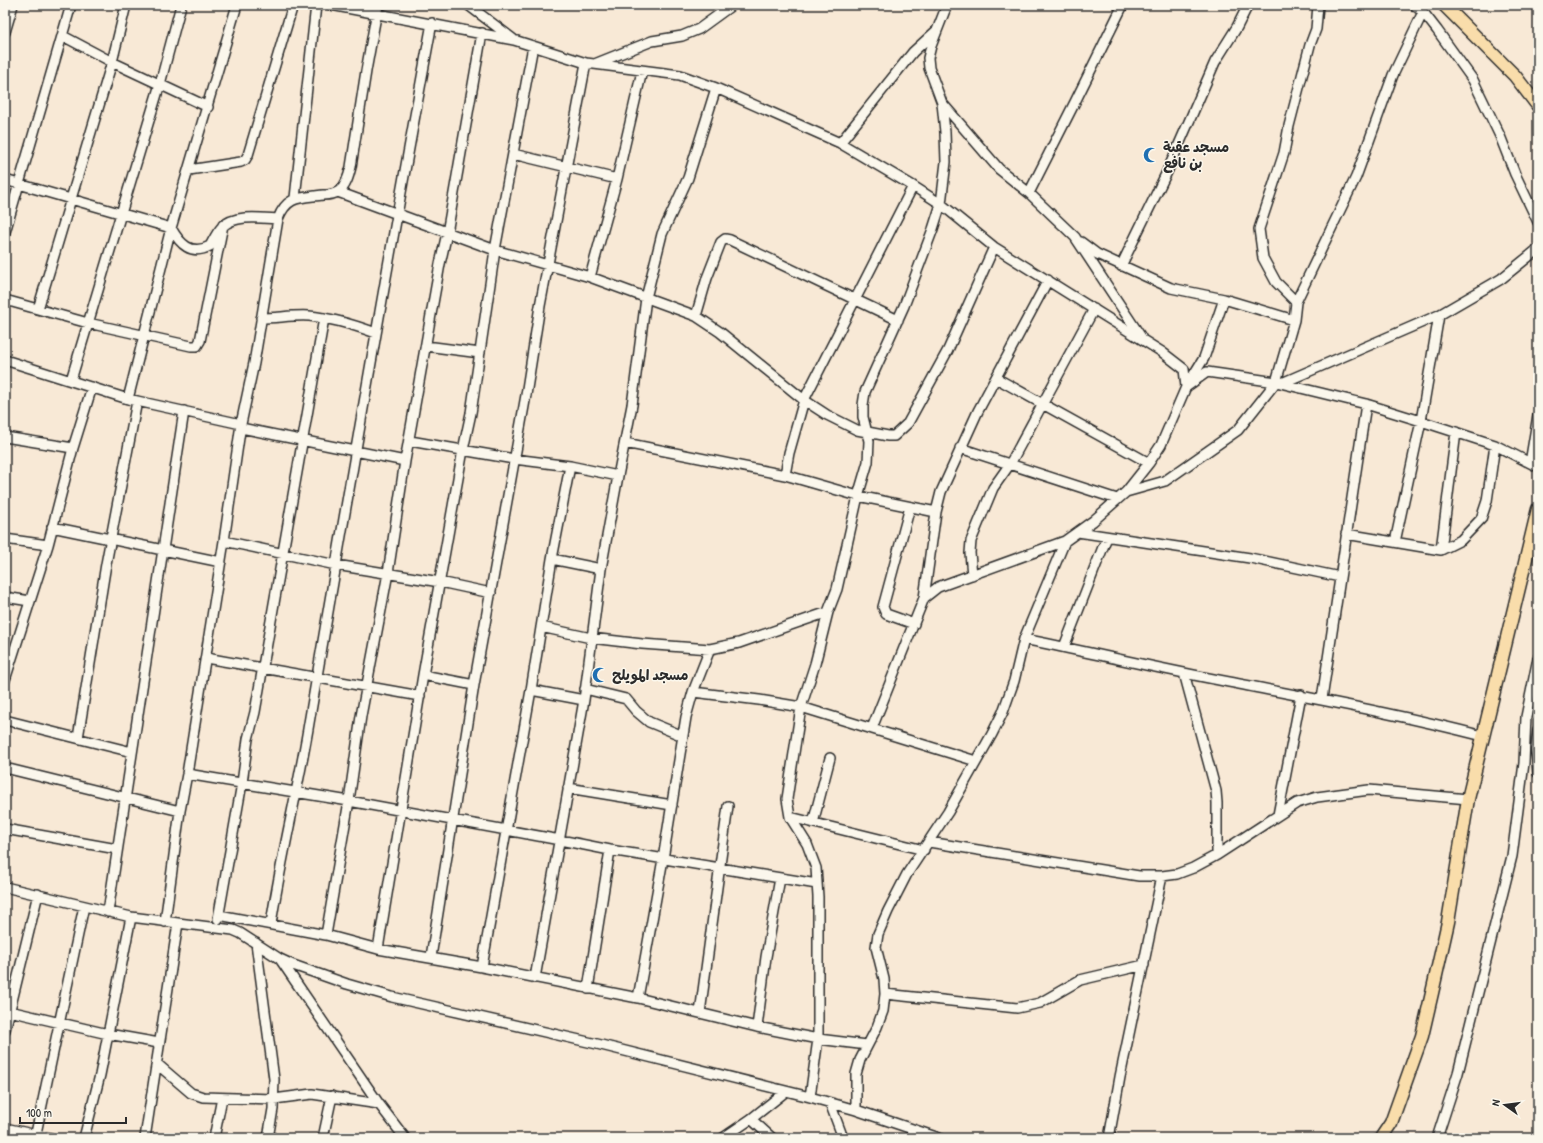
<svg xmlns="http://www.w3.org/2000/svg" width="1543" height="1143" font-family="'Patrick Hand','Playpen Sans Arabic',sans-serif">
  <style>
    .lines { fill: none; stroke-linecap: round; stroke-linejoin: round }
    .minor-casing { stroke: #2b2b2b; stroke-width: 12 }
    .major-casing { stroke: #2b2b2b; stroke-width: 15 }
    .minor { stroke: #fbf7ec; stroke-width: 9 }
    .major { stroke: #f9ddab; stroke-width: 12 }
    .labels { text-anchor: middle; stroke-width: 3; stroke-linejoin: round; paint-order: stroke }
    .poi-label { font-size: 14px; font-weight: bold; fill: #2b2b2b; stroke: #fbf7ec; text-anchor: start }
  </style>
  <rect width="100%" height="100%" fill="#f8e9d6"/>
  <filter id="ink" filterUnits="userSpaceOnUse"><feTurbulence type="fractalNoise" baseFrequency=".025" numOctaves="2"/><feDisplacementMap in="SourceGraphic" scale="8" xChannelSelector="R" yChannelSelector="G"/><feConvolveMatrix kernelMatrix="1 2 1 2 8 2 1 2 1" color-interpolation-filters="sRGB"/></filter>
  <g filter="url(#ink)">
    <g class="lines">
      <defs>
        <path id="minor" d="M 331,5 L 514,40 L 586,63 L 680,75 L 716,88 L 840,143 L 913,186 L 941,204 L 994,247 L 1162,352 L 1184,369 L 1186,387 L 1207,372 L 1276,382 L 1366,404 L 1421,421 L 1495,445 L 1538,467
          M 468,5 L 513,39
          M 1414,5 L 1423,12 L 1437,30 L 1473,80 L 1500,136 L 1515,174 L 1538,222
          M 5,32 L 13,5
          M 63,36 L 112,62 L 208,107
          M 597,63 L 652,41 L 682,36 L 699,29 L 732,5
          M 942,103 L 999,169 L 1029,193 L 1075,237 L 1141,337
          M 840,143 L 913,52 L 936,31
          M 513,154 L 617,179
          M 189,170 L 241,162 L 245,160 L 248,155 L 293,5
          M 5,180 L 171,228 C 180,244 191,256 210,246 C 214,239 217,232 222,227 C 235,214 261,218 278,219
          M 338,192 L 495,250 L 590,277 L 696,316 L 720,332 L 804,400 L 827,415 L 857,430 L 888,436 L 894,436 L 908,423 L 948,350 L 994,247
          M 1029,193 L 1075,102 L 1123,5
          M 295,198 L 316,5
          M 5,232 L 71,5
          M 1081,242 L 1097,254 L 1171,288 L 1224,299 L 1294,320
          M 1121,266 L 1167,172 L 1215,62 L 1237,27 L 1248,5
          M 590,277 L 617,179 L 642,71
          M 5,300 L 88,323 L 191,346 L 197,346 L 200,341 L 223,225
          M 1296,302 L 1356,177 L 1393,75 L 1423,12
          M 38,309 L 112,62 L 126,5
          M 696,316 L 707,278 L 721,242 L 725,239 L 730,240 L 898,320
          M 261,318 C 277,318 293,315 309,316 C 332,318 354,325 376,333
          M 426,346 L 480,353
          M 5,360 L 128,399 L 241,424
          M 996,378 L 1149,463
          M 71,380 L 160,84 L 181,5
          M 1282,383 L 1439,315 L 1501,279 L 1538,249
          M 128,399 L 171,228 L 237,5
          M 241,428 L 405,461
          M 5,437 L 73,448
          M 410,441 L 514,459 L 570,466 L 618,476
          M 625,443 L 785,475 L 858,496 L 936,512
          M 960,448 L 1117,499
          M 1530,463 L 1538,415
          M 785,475 L 789,453 L 804,400 L 913,186
          M 1126,492 L 1165,481 L 1238,430 L 1276,382 L 1294,320 L 1296,302 L 1276,282 L 1263,258 L 1259,229 L 1284,153 L 1289,126 L 1310,45 L 1316,29 L 1318,5
          M 910,507 L 883,607 L 886,614 L 914,624
          M 52,527 L 221,562
          M 1078,532 L 1250,558 L 1340,577
          M 1346,534 L 1441,550 L 1461,540 L 1481,519 L 1487,501 L 1495,445
          M 5,539 L 48,545
          M 224,541 L 336,565 L 440,582 L 491,593
          M 1395,542 L 1421,421 L 1439,315
          M 1441,550 L 1456,432
          M 552,559 L 601,569
          M 972,575 L 970,553 L 971,541 L 993,488 L 1010,464 L 1094,309
          M 5,597 L 30,601
          M 924,598 L 938,587 L 1065,541 L 1093,521 L 1126,492 L 1149,463 L 1161,445 L 1186,387 L 1204,358 L 1224,299
          M 541,627 L 591,638 L 642,644 L 710,649 L 739,643 L 828,612
          M 1024,639 C 1092,653 1160,669 1229,682 C 1315,699 1399,714 1483,736
          M 1064,647 L 1107,537
          M 206,658 L 420,696
          M 1184,673 L 1216,791 L 1217,803 L 1217,855
          M 423,675 L 474,685
          M 5,680 L 48,545 L 73,448 L 92,387
          M 585,689 L 626,699 L 636,711 L 649,722 L 683,736
          M 531,690 L 584,700
          M 693,692 L 759,700 L 801,707 L 976,761
          M 1322,699 L 1366,404
          M 5,720 L 132,752
          M 872,728 L 924,598 L 936,512 L 941,492 L 978,411 L 1048,280
          M 1538,731 L 1536,750 L 1538,773
          M 78,738 L 106,564 L 137,401
          M 5,768 L 180,811
          M 187,774 L 349,801 L 560,840 L 610,850 L 817,884
          M 568,788 L 672,805
          M 1278,815 L 1301,695
          M 790,817 L 924,850
          M 813,823 L 830,758
          M 5,829 L 117,849
          M 929,842 L 1139,876 L 1162,876 L 1177,874 L 1193,868 L 1217,855 L 1297,803 L 1317,797 L 1369,790 L 1468,799
          M 5,887 L 131,917 L 233,930 L 240,933 L 280,959 L 293,965 L 347,984 L 392,997 L 597,1044 L 810,1097 L 856,1110 L 939,1138
          M 108,912 L 184,411
          M 219,915 L 326,935 L 378,949 L 482,967 L 638,998 L 757,1027 L 818,1039 L 867,1045
          M 218,919 L 242,783 L 248,739 L 255,712 L 324,318
          M 165,922 L 180,811 L 187,774 L 224,541 L 241,424 L 254,363 L 278,219 C 287,195 301,198 323,195 C 328,195 335,194 339,191 C 346,187 349,175 351,167 L 366,71 L 378,5
          M 271,924 C 281,858 297,794 308,729 C 348,494 388,258 432,23
          M 326,935 L 349,801 L 361,716 L 388,573 L 405,461 L 440,264 L 447,233 L 482,33
          M 256,943 L 274,1079 L 273,1109 L 268,1138
          M 378,949 L 423,675 L 463,450 L 471,413 L 495,250 L 533,46
          M 431,957 L 474,685 L 526,395 L 540,306 L 586,63
          M 280,959 L 379,1104 L 405,1138
          M 482,967 L 531,690 L 552,559 L 570,466
          M 535,978 L 584,700 L 601,569 L 618,476 L 632,405 L 646,298 L 662,234 L 688,178 L 716,88
          M 588,989 L 610,850
          M 885,994 L 1017,1008 L 1040,1003 L 1080,980 L 1144,965
          M 638,998 L 663,859 L 686,717 L 693,692 L 710,649
          M 5,1010 L 108,1034 L 159,1043
          M 700,1013 L 728,806
          M 757,1027 L 766,957 L 780,878
          M 5,1030 L 38,894
          M 156,1063 L 191,1093 L 203,1097 L 274,1099 L 312,1094 L 379,1104
          M 810,1097 L 818,1039 L 818,897 L 816,868 L 807,844 L 790,817 L 787,799 L 801,707 L 815,664 L 828,612 L 837,589 L 858,496 L 868,462 L 869,441 L 863,417 L 863,405 L 865,392 L 904,306 L 933,229 L 941,204 L 946,162 L 945,132 L 942,103 L 929,68 L 928,58 L 931,46 L 947,5
          M 830,1103 L 843,1138
          M 856,1110 L 856,1074 L 860,1060 L 877,1027 L 883,1011 L 885,994 L 884,979 L 876,947 L 878,934 L 888,911 L 907,874 L 948,812 L 992,734 L 1003,712 L 1014,681 L 1024,639 L 1065,541
          M 751,1119 L 772,1138
          M 5,1128 L 51,1138
          M 35,1138 L 84,906
          M 84,1138 L 100,1075 L 131,917
          M 145,1138 L 178,923
          M 214,1138 L 222,1098
          M 323,1138 L 332,1096
          M 723,1138 L 751,1119 L 785,1092
          M 1109,1138 L 1120,1077 L 1162,876
          M 1437,1138 L 1458,1073 L 1512,856 L 1524,763 L 1526,717 L 1538,658"/>
        <path id="major" d="M 1444,5 L 1515,76 L 1538,106
          M 1381,1138 L 1391,1123 L 1422,1036 L 1432,993 L 1448,922 L 1468,799 L 1538,509"/>
      </defs>
      <use href="#minor" class="minor-casing"/>
      <use href="#major" class="major-casing"/>
      <use href="#minor" class="minor"/>
      <use href="#major" class="major"/>
    </g>
  </g>
  <defs>
    <symbol id="mosque-bare" viewBox="-9 -9 18 18"><path d="M3.5-4.9A6 6 0 1 0 3.5 4.9A5 5 0 1 1 3.5-4.9Z" fill="#1f6fb2" stroke="#fbf7ec" stroke-width="2.5" paint-order="stroke"/></symbol>
  </defs>
  <g fill-rule="evenodd">
    <use href="#mosque-bare" x="1140" y="144" width="22" height="22"/>
    <use href="#mosque-bare" x="589" y="664" width="22" height="22"/>
  </g>
  <g class="labels">
    <g class="poi-label">
      <text x="1163" y="152">مسجد عقبة<tspan x="1163" dy="16">بن نافع</tspan></text>
      <text x="612" y="680">مسجد المويلح</text>
    </g>
  </g>
  <rect width="1543" height="1143" fill="none" stroke="#fbf7ec" stroke-width="20"/>
  <rect x="10" y="10" width="1523" height="1123" fill="none" stroke="#2b2b2b" stroke-width="1.5" filter="url(#ink)"/>
  <g transform="translate(1505 1105) rotate(284)" stroke="#fbf7ec" stroke-width="3" paint-order="stroke">
  <path d="M0-3L7 15L0 10L-7 15Z" fill="#2b2b2b"/>
  <text y="-6" font-size="11" font-weight="bold" text-anchor="middle" fill="#2b2b2b">N</text>
  </g>
  <path d="M20 1117v6h106v-6" fill="none" stroke="#2b2b2b" stroke-width="2"/>
  <text x="26" y="1117" font-size="12" fill="#2b2b2b" stroke="#fbf7ec" stroke-width="3" paint-order="stroke">100 m</text>
</svg>
